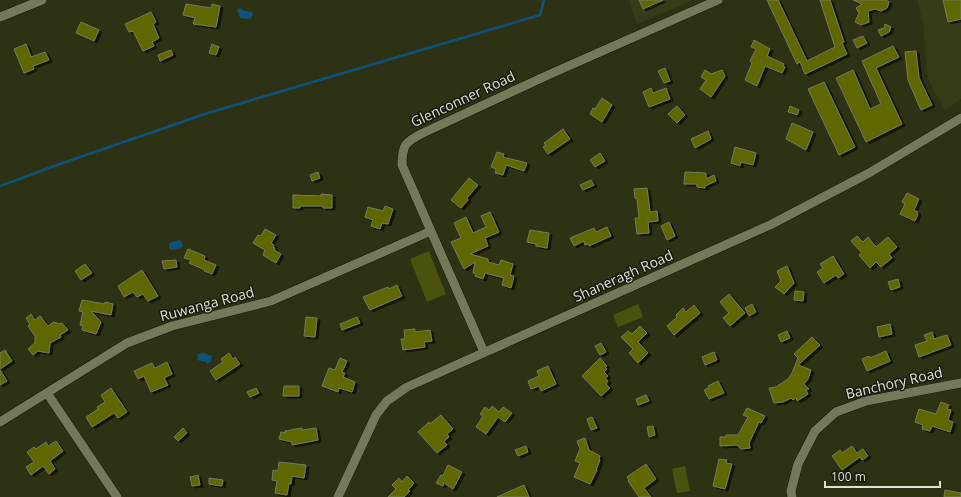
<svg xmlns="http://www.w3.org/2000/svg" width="961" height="497" font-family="'Open Sans',sans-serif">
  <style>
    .built { fill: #363c17 }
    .green { fill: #4a520e }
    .water { fill: #0e5379 }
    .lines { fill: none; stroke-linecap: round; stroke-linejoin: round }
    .stream { stroke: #0e5379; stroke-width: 2.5 }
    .building { fill: #5e6800; stroke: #757b5c; filter: url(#shadow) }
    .minor-casing { stroke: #161900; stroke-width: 10 }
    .minor { stroke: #737959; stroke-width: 9 }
    .labels { text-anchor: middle; stroke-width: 3; stroke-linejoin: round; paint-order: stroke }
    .street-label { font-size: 14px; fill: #dfe2d1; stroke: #16190c }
  </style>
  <defs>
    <filter id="shadow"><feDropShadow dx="3" dy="2" stdDeviation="0" flood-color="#0009"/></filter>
  </defs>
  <rect width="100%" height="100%" fill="#2e3215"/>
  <path class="built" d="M 629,0 L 693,0 L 637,24 Z
    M 917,0 L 961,0 L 961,99 L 945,110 L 928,79 L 923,23 Z"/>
  <path class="green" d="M 429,251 L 446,294 L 427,302 L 410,259 Z
    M 638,304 L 643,317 L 618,327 L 613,315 Z
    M 685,466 L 690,491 L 677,493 L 672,469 Z"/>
  <path class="water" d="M 240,8 L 244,11 L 251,12 L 253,13 L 252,17 L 250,19 L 240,18 L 237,10 Z
    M 180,240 L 183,245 L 181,248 L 171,250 L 169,249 L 169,243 Z
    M 198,354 L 204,353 L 212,356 L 210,362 L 207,364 L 206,362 L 197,360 Z"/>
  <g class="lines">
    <path class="stream" d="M 0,186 L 57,165 L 208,113 L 540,15 L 544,0"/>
  </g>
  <path class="building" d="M 639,0 L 663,0 L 643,9 Z
    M 767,0 L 778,0 L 807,61 L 835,47 L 820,0 L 830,0 L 844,42 L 842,43 L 847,54 L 805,74 L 800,62 L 797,64 Z
    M 853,0 L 886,0 L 889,2 L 887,8 L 881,11 L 875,9 L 868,11 L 869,22 L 861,25 L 855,22 L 859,13 L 856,8 L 862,4 Z
    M 943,0 L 961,0 L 961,19 L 948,22 Z
    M 186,4 L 211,8 L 212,4 L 220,6 L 216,27 L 193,24 L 195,18 L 183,15 Z
    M 151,12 L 156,22 L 153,24 L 159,38 L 152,42 L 154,46 L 143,51 L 133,31 L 129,32 L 125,24 Z
    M 81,22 L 99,30 L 94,41 L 76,33 Z
    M 885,24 L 891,27 L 889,32 L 881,36 L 878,30 L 884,28 Z
    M 863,36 L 867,43 L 857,48 L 853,40 Z
    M 754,40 L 770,49 L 767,56 L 784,64 L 783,66 L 785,67 L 782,73 L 765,66 L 757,86 L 745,80 L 752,63 L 750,61 L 756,49 L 751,47 Z
    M 26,44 L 31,57 L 45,52 L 49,60 L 33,66 L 34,69 L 24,73 L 14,49 Z
    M 212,44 L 219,47 L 216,55 L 209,53 Z
    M 893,46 L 899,57 L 876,68 L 902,124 L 866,142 L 836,78 L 853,70 L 870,109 L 881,104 L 862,61 Z
    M 171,50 L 173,55 L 160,61 L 158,55 Z
    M 916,51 L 919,78 L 932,105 L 921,110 L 908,80 L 905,52 Z
    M 665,68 L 670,81 L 664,83 L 658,71 Z
    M 705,70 L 711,74 L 722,70 L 725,76 L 711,97 L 700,89 L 706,80 L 701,77 Z
    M 824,82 L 855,147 L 839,155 L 808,89 Z
    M 651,88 L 653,93 L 666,88 L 670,99 L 649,107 L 643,92 Z
    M 602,98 L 612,105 L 602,122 L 590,114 L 593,108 L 595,109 Z
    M 677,106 L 685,115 L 677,123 L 668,114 Z
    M 790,106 L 799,110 L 797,115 L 788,112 Z
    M 792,123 L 813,132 L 806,150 L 786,139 Z
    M 563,129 L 570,139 L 548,154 L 543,147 L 546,145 L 544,143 Z
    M 708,131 L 711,139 L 695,148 L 691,139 Z
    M 735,147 L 756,153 L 753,165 L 741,162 L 740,166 L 731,163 Z
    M 497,152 L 504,154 L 503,157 L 527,163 L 524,171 L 506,165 L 503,175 L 495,173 L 496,169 L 491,167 Z
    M 600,153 L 605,161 L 595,167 L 590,160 Z
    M 318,172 L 320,178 L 312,181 L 310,175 Z
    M 685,172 L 706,173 L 706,179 L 714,175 L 716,181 L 705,186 L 705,188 L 697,187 L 697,184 L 684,184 Z
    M 469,178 L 478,185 L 467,198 L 468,200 L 461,208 L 451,200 Z
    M 591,180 L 594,185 L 583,190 L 580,185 Z
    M 647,188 L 650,212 L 657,211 L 658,221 L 648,222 L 649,233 L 637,234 L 635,218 L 639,218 L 637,198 L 635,198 L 634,189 Z
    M 907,193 L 919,199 L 914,210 L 918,212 L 917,213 L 918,214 L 915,221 L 900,214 L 905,204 L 902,202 Z
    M 321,194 L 332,195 L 332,208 L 323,208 L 323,206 L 300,206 L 300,208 L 293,208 L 293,195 L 321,196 Z
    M 385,206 L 393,209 L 388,224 L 382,223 L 380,229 L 371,226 L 373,220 L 365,217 L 368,207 L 383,211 Z
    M 490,212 L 499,232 L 485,238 L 488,246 L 470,254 L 488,259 L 488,262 L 499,265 L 501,260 L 513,264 L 510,275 L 514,276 L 511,288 L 502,285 L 504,278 L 485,273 L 483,279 L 475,276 L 476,274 L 473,273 L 475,262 L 464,269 L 451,242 L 461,238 L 454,223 L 466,217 L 473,233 L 486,227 L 481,216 Z
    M 669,222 L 675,236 L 667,240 L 661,226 Z
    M 607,227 L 611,236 L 589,246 L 588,244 L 585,245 L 584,241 L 574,246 L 570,238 L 594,228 L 596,232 Z
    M 265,229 L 276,235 L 271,243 L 274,245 L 273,247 L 275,248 L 274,250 L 281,254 L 276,263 L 263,255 L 265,250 L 253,243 L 258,235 L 261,236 Z
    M 530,230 L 549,233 L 547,248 L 536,246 L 536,244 L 527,242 Z
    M 857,236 L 863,242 L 868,237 L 876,247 L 888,237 L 897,247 L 889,254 L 892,258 L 881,267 L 876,262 L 870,268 L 859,255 L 862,253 L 851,241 Z
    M 188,249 L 205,256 L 204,260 L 216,265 L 212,274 L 204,271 L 205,270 L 189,263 L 191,260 L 184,258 Z
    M 833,256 L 844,274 L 838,278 L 836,275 L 824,283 L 817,272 L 823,268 L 820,264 Z
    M 176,260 L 177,267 L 164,269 L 162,261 Z
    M 85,264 L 92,273 L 81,280 L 75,271 Z
    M 787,266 L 794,283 L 784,294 L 775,287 L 781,281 L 777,271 Z
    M 142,270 L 158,296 L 148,301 L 143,294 L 137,297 L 133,292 L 124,297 L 118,286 Z
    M 898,279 L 900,287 L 891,290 L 888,282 Z
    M 397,285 L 402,296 L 370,310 L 363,297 L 388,287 L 389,289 Z
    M 795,291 L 804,292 L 803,301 L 794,300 Z
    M 729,294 L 745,313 L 730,326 L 723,318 L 729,313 L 720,302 Z
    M 82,300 L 105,304 L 105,302 L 113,304 L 111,315 L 91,311 L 101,322 L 96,334 L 82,330 L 83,326 L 80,325 L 83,312 L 79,311 Z
    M 752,304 L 756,312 L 749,316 L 745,308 Z
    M 694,305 L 700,313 L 674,335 L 667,326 L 677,317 L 676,315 L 683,308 L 686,312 Z
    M 31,314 L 35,320 L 40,316 L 48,326 L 54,322 L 60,324 L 62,323 L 68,330 L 60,335 L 61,337 L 50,343 L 49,353 L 38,351 L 33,355 L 28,349 L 35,343 L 35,336 L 28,326 L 30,325 L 26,318 Z
    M 306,317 L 317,318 L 315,337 L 304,336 Z
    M 357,317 L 360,323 L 342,330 L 340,324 Z
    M 890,324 L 892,334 L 879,337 L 877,327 Z
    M 640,326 L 647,333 L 638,342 L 648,353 L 638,363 L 629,353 L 633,349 L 621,337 L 628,331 L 632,334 Z
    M 415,329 L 415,332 L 430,330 L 432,341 L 424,342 L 425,347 L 403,350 L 401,339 L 405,339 L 404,330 Z
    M 787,331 L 790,338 L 781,342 L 778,335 Z
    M 932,332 L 934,339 L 947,335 L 951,345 L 919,357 L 915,345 L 927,341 L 924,335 Z
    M 812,337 L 820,345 L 798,365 L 811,370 L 808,379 L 804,384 L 809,389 L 806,390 L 808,394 L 797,401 L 796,398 L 793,400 L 791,398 L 783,402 L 774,403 L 769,388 L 776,387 L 788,379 L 792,373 L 798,358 L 794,354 Z
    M 601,343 L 606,352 L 600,355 L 595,346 Z
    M 5,350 L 12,361 L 0,369 L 0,353 Z
    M 886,351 L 890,361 L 867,371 L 862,359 L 869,356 L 870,358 Z
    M 714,352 L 717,360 L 705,365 L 702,357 Z
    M 229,353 L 233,359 L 235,357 L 240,364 L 216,380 L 210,371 L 223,362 L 221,359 Z
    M 340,358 L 347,361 L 342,372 L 345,373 L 343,377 L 355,382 L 352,392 L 339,388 L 338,392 L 322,386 L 329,368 L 335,370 Z
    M 600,358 L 607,366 L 605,367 L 607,369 L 604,372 L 608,376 L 605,378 L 608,381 L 606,384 L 610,388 L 601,396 L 582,376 Z
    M 167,362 L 172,374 L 164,378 L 168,385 L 151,392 L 144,376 L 138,379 L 134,371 L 152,363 L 155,368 Z
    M 548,366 L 556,384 L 541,391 L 539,386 L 531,389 L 528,381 L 539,376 L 537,371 Z
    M 0,370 L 7,381 L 0,385 Z
    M 718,381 L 724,393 L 709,399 L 704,390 L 709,388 L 708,386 Z
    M 284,386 L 299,386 L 299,396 L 283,396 Z
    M 111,388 L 127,412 L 118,418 L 114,413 L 92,427 L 86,417 L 98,409 L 97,407 L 105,402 L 101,395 Z
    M 256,388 L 259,393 L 250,397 L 247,392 Z
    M 646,395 L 649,401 L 638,405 L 636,399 Z
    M 941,402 L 949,405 L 947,409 L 951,410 L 948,420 L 953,422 L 950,432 L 932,426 L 930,431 L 922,429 L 923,425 L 915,422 L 919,409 L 936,414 Z
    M 492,406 L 499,412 L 503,407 L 512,413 L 505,422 L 498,417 L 486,434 L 476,427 L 483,416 L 480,414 L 485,407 L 489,410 Z
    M 747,408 L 765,416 L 761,423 L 759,422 L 749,443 L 750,448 L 741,449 L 737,445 L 720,446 L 720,437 L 726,437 L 726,435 L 738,435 L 748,417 L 743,415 Z
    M 441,415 L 453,429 L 447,434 L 449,437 L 444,441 L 447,445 L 437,453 L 418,432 L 429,422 L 430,424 Z
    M 592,417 L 597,428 L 591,430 L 587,419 Z
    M 653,426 L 655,435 L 649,437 L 647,427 Z
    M 183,428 L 187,433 L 178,441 L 174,437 Z
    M 302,428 L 302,430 L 316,428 L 318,440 L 292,445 L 292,442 L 279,439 L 281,432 L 285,433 L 285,431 Z
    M 585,438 L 589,450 L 600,456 L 599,459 L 600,460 L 596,470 L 597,470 L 590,484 L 574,477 L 580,463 L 575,461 L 580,449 L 577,441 Z
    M 56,441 L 63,451 L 50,461 L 55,469 L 49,474 L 43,466 L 31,475 L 26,467 L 34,462 L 27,452 L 34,447 L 36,449 L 46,442 L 48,446 Z
    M 526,446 L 528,452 L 518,456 L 515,450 Z
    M 852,446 L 857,453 L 863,449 L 868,456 L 862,460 L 860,457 L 842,470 L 832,456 L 840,450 L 842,453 Z
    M 719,459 L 727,460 L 726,463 L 732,464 L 725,489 L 713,486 Z
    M 279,462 L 306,465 L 304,478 L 292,476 L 291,484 L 289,483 L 287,495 L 275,493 L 277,481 L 272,480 L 273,470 L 278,471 Z
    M 646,464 L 656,479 L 644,488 L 651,497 L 639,497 L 628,481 L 629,480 L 627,477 Z
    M 448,465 L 462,472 L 453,489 L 444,483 L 443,486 L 436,483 L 441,475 L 443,476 Z
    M 198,475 L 200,485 L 192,486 L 190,477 Z
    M 407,476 L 414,483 L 408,490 L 410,491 L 404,497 L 388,497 L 396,489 L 392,485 L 399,478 L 402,482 Z
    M 209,478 L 223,480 L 222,486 L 209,484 Z
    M 524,485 L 529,497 L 497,497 Z
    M 945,490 L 961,493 L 961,497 L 944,497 Z"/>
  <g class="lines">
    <defs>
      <path id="minor" d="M 0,17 L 42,0
        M 484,352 L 402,165 C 402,145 405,142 423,133 L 548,75 L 718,0
        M 47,393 L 117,497
        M 0,422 L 127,343 L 172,326 L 271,301 L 431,231
        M 338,497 L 376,415 L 387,401 L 407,387 L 770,225 L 869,173 L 961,118
        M 792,497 L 791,491 L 798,464 L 815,431 L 836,412 L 866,401 L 961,383"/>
    </defs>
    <use href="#minor" class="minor-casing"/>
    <use href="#minor" class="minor"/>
  </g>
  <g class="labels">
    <g class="street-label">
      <text transform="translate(463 99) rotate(-25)" y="5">Glenconner Road</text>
      <text transform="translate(623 276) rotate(-24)" y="5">Shaneragh Road</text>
      <text transform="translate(207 304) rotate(-15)" y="5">Ruwanga Road</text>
      <text transform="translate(894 383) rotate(-13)" y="5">Banchory Road</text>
    </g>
  </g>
  <path d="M825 481v6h115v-6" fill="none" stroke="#dfe2d1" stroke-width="2"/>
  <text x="831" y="481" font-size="12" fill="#dfe2d1" stroke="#16190c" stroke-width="3" paint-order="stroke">100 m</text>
</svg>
